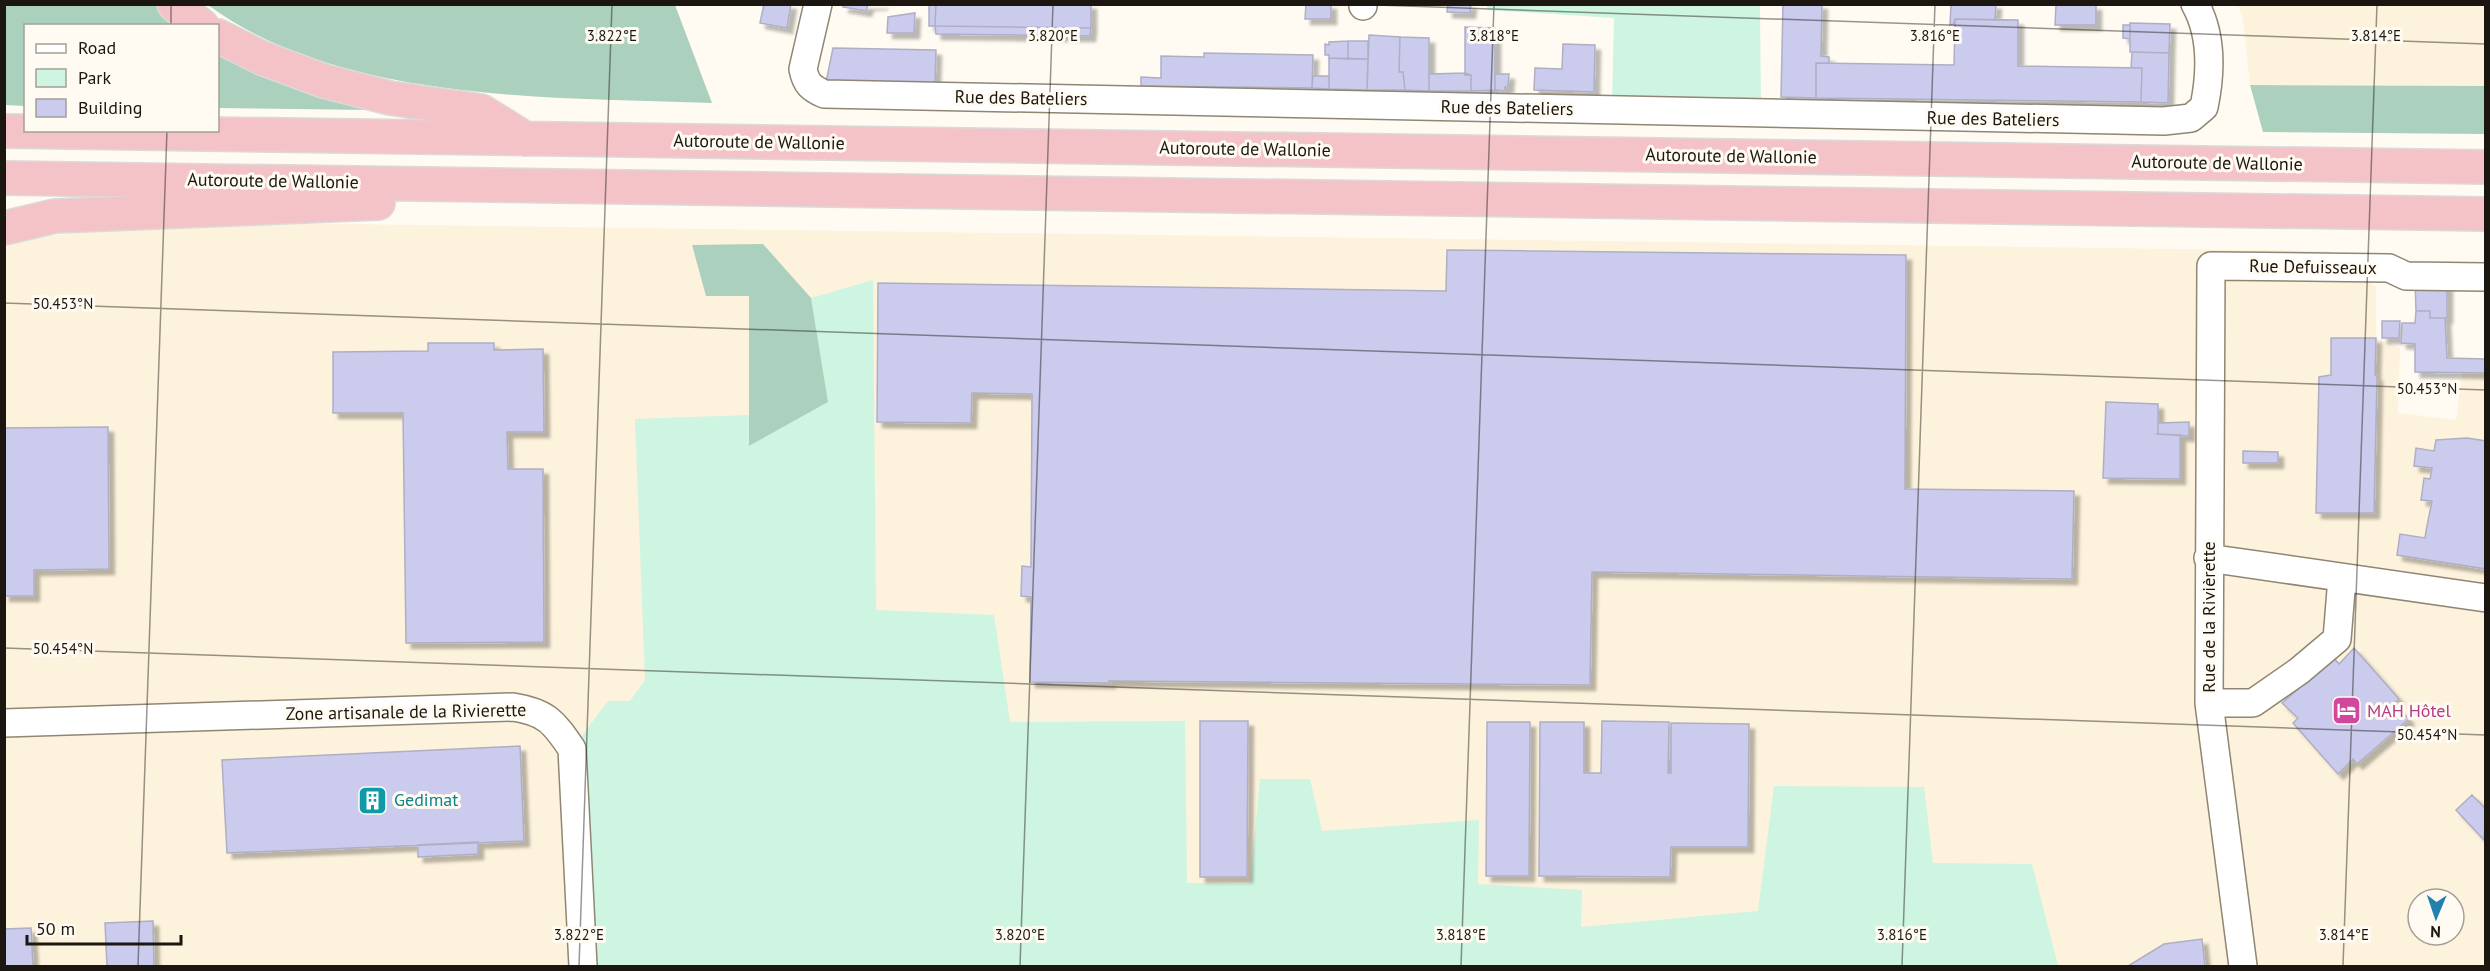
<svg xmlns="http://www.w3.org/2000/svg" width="2490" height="971" font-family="'PT Sans',sans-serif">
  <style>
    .built { fill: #fdf2dc; fill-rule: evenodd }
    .green { fill: #cef4e2 }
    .forest { fill: #abd0be }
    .building { fill: #cbcbed; stroke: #aeafc4; stroke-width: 1.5; filter: url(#shadow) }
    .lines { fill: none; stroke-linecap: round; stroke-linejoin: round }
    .minor-casing { stroke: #8f8673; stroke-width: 30 }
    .highway-casing { stroke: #dbdad9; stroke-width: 36 }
    .minor { stroke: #fff; stroke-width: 27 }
    .highway { stroke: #f3c3c8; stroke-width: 33 }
    .ticks { fill: none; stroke: #1b1710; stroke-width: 1.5; stroke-opacity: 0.45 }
    .labels { text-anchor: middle; stroke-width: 6; stroke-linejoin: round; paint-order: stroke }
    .street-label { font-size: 18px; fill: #1b1710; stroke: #fffbf2 }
    .hotel-label { font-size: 18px; fill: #b23c85; stroke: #fffbf2; text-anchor: start }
    .culture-label { font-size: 18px; fill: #0d838f; stroke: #fffbf2; text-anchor: start }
    .ticks-label { font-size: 15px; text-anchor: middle; fill: #1b1710; stroke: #fffbf2; stroke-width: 6; stroke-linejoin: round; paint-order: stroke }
  </style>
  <defs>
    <filter id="shadow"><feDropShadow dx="5.5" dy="5.5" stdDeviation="1.5" flood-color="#0004"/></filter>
  </defs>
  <rect width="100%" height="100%" fill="#fffbf2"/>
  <path class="built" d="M 2238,5 L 2485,5 L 2485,86 L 2250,85 L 2243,19 Z
    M 274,223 L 2328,251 L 2376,287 L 2376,338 L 2400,348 L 2398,413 L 2456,420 L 2462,373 L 2485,373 L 2485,966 L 5,966 L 5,242 L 118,227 ZM 2418,899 L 2454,899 L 2454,935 L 2418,935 Z"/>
  <path class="green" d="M 1487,5 L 1760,5 L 1761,107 L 1612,102 L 1614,18 L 1487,10 Z
    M 873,280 L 876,610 L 994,615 L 1010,722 L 1185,721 L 1187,883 L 1250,884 L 1260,779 L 1310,779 L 1322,831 L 1479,820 L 1478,884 L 1582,890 L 1581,927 L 1758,911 L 1774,786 L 1924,787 L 1933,863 L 2032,864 L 2058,966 L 580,966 L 572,749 L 608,701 L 630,701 L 645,680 L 635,419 L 749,415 L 749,446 L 828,402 L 811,298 Z"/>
  <path class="forest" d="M 5,5 L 156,5 L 182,25 L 26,26 L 25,106 L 5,105 Z
    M 208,5 L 675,5 L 712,103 C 552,97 341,103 208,5 Z
    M 218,49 L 372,110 L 218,108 Z
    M 2250,85 L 2485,86 L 2485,134 L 2263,132 Z
    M 763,244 L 811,298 L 828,402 L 749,446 L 749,296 L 706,296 L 692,245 Z"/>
  <path class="building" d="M 764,4 L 791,4 L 787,28 L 760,23 Z
    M 883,4 L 868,5 L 866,11 L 843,7 L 844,4 Z
    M 929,4 L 936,4 L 935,26 L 929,26 Z
    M 936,4 L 1091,4 L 1091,28 L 935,26 Z
    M 1306,4 L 1331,4 L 1331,19 L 1305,19 Z
    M 1448,4 L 1471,4 L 1470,13 L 1447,12 Z
    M 1783,4 L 1822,4 L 1821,56 L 1829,57 L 1829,63 L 1816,63 L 1816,98 L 1781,97 Z
    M 1951,4 L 1996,4 L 1995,20 L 1955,19 L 1954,24 L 1950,25 Z
    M 2056,5 L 2096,5 L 2096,25 L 2055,25 Z
    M 915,13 L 914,33 L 887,33 L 888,17 Z
    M 1955,19 L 2018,20 L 2018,66 L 2142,68 L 2141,102 L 1816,98 L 1816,63 L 1954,65 Z
    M 2130,23 L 2170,24 L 2169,53 L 2130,52 Z
    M 2123,25 L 2130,25 L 2130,39 L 2123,38 Z
    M 935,26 L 1091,28 L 1090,36 L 936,34 Z
    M 1465,27 L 1495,28 L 1495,90 L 1471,91 L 1471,75 L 1465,75 Z
    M 1369,35 L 1400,37 L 1399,72 L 1403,72 L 1405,90 L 1367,90 Z
    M 1400,37 L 1429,38 L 1429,91 L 1405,90 L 1403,72 L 1399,72 Z
    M 1348,41 L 1368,41 L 1368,59 L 1348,59 Z
    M 1348,41 L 1348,59 L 1329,58 L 1329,55 L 1325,55 L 1325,44 L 1329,45 L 1329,42 Z
    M 1563,44 L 1595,45 L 1594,92 L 1534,90 L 1535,68 L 1562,69 Z
    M 833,48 L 936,50 L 935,83 L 826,82 Z
    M 2132,52 L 2169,53 L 2168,103 L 2141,102 L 2142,68 L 2131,68 Z
    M 1204,53 L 1313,55 L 1312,88 L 1141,86 L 1141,77 L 1161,78 L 1161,56 L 1204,57 Z
    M 1329,58 L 1368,59 L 1367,90 L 1329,89 Z
    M 1465,73 L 1471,75 L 1471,91 L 1429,91 L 1429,74 Z
    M 1495,74 L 1509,74 L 1508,87 L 1505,87 L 1505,91 L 1495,90 Z
    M 1313,76 L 1329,76 L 1329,89 L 1312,88 Z
    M 1447,250 L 1906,255 L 1905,489 L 2074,491 L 2072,579 L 1592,572 L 1590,685 L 1109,681 L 1110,683 L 1030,682 L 1031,597 L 1021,596 L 1022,566 L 1031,567 L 1032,394 L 972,393 L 971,423 L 877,422 L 878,283 L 1446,291 Z
    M 2415,281 L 2447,283 L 2447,318 L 2430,318 L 2430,311 L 2416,311 Z
    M 2416,311 L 2430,311 L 2430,318 L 2445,318 L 2447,358 L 2486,359 L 2486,373 L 2415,372 L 2415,344 L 2401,343 L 2402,323 L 2415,323 Z
    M 2382,321 L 2400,321 L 2399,338 L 2382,338 Z
    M 2331,338 L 2376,338 L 2375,375 L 2377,376 L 2374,513 L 2316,513 L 2319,377 L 2331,375 Z
    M 428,343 L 494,343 L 494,350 L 543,349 L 544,432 L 507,432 L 508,469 L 543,469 L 544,642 L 406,643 L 403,413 L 333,413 L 333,352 L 428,351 Z
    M 2106,402 L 2158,404 L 2158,434 L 2156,434 L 2180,435 L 2180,479 L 2103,478 Z
    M 2189,422 L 2189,436 L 2156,434 L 2158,434 L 2158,423 Z
    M 108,427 L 109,569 L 34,570 L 34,596 L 4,596 L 4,428 Z
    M 2467,438 L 2486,441 L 2486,569 L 2397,555 L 2400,534 L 2425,538 L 2426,531 L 2432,501 L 2421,500 L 2424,478 L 2430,479 L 2432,468 L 2414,466 L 2416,448 L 2434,451 L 2436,440 Z
    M 2243,451 L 2278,452 L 2278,463 L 2243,463 Z
    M 2354,648 L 2399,699 L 2393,704 L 2409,719 L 2357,764 L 2353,759 L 2338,774 L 2293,723 L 2298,718 L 2282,703 L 2334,658 L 2339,664 Z
    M 1200,721 L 1248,721 L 1247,877 L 1200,877 Z
    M 1602,721 L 1669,722 L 1668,773 L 1671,773 L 1671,723 L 1749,724 L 1748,847 L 1671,847 L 1670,877 L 1539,876 L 1540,722 L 1584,722 L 1584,773 L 1601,773 Z
    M 1487,722 L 1530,722 L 1529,876 L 1486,876 Z
    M 520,746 L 524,841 L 227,853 L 222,760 Z
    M 2472,795 L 2486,809 L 2484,840 L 2456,810 Z
    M 478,842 L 478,854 L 418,857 L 418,845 Z
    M 153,921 L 154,966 L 107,966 L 105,923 Z
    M 31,928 L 33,966 L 4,966 L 4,929 Z
    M 2202,939 L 2205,966 L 2128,966 L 2164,944 Z"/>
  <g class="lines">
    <defs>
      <path id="minor" d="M 818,4 L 803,69 C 806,84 811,88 824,94 L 2164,121 L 2191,118 L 2204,107 C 2211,73 2213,36 2195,4
        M 1363,4 L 1363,6
        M 2208,558 L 2486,598
        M 2209,703 L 2253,703 L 2299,671 L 2337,639 L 2342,578
        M 4,723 L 513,707 C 546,712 554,722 572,749 L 583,966
        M 2243,966 L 2209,703 L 2211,266 L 2389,268 L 2406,276 L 2486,277"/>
      <path id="highway" d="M 174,4 L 202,26
        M 218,36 L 262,58 L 324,81 L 390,98 L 481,111 L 526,139
        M 4,131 L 2486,167
        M 4,178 L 2486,214
        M 4,228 L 55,216 L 378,203"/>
    </defs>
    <use href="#minor" class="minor-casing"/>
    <use href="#highway" class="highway-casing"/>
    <use href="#minor" class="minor"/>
    <use href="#highway" class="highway"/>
  </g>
  <path class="ticks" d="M 1349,4 L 2486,44M 171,26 L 171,4M 4,303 L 2486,390M 4,648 L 2486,735M 138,966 L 167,130M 579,966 L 612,4M 1020,966 L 1053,4M 1461,966 L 1494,4M 1902,966 L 1935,4M 2343,966 L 2377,4"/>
  <defs>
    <symbol id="hotel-square" viewBox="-11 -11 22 22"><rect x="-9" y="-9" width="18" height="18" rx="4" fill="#d1479c" stroke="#fffbf2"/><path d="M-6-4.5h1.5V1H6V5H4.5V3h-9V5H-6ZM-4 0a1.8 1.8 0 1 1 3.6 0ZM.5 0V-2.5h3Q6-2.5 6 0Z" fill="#fff"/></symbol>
    <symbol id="building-square" viewBox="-11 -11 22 22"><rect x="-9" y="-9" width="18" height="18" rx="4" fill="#0f9aa8" stroke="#fffbf2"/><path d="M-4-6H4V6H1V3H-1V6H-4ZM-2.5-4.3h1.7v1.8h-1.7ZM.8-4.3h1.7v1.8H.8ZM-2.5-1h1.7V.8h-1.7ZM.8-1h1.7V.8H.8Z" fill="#fff"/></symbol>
  </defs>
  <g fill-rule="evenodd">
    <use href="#hotel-square" x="2330" y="694" width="33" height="33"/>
    <use href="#building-square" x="356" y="784" width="33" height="33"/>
  </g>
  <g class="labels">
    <g class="street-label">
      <text transform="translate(1021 98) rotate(1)" y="6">Rue des Bateliers</text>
      <text transform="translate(1507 108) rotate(1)" y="6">Rue des Bateliers</text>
      <text transform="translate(1993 119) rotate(1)" y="6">Rue des Bateliers</text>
      <text transform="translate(759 142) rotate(1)" y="6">Autoroute de Wallonie</text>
      <text transform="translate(1245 149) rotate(1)" y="6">Autoroute de Wallonie</text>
      <text transform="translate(1731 156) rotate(1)" y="6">Autoroute de Wallonie</text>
      <text transform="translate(2217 163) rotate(1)" y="6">Autoroute de Wallonie</text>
      <text transform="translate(273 181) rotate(1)" y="6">Autoroute de Wallonie</text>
      <text transform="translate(2313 267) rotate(1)" y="6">Rue Defuisseaux</text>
      <text transform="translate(2209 617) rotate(-90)" y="6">Rue de la Rivièrette</text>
      <text transform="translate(406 712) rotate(-1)" y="6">Zone artisanale de la Rivierette</text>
    </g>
    <g class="hotel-label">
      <text x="2367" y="717">MAH Hôtel</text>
    </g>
    <g class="culture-label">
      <text x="394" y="806">Gedimat</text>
    </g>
  </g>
  <g class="ticks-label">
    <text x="612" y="41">3.822°E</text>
    <text x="1053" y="41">3.820°E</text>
    <text x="1494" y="41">3.818°E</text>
    <text x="1935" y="41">3.816°E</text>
    <text x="2376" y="41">3.814°E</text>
    <text x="63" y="309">50.453°N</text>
    <text x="2427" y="394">50.453°N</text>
    <text x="63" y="654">50.454°N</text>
    <text x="2427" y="740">50.454°N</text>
    <text x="579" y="940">3.822°E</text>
    <text x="1020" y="940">3.820°E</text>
    <text x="1461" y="940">3.818°E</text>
    <text x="1902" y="940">3.816°E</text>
    <text x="2344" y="940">3.814°E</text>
  </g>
  <rect width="2490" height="971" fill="none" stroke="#1b1710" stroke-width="12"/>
  <rect x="24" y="24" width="195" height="108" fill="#fffbf2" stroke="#a4a098" stroke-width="1.5"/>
  <rect x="36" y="44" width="30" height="9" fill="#ffffff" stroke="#a4a098" stroke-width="1.5"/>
  <text x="78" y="54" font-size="18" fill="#1b1710">Road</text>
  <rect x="36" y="69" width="30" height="18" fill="#cef4e2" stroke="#a4a098" stroke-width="1.5"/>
  <text x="78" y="84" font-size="18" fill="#1b1710">Park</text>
  <rect x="36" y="99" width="30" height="18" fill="#cbcbed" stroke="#a4a098" stroke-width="1.5"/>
  <text x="78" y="114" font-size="18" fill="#1b1710">Building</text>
  <g transform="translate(2436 917) rotate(182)"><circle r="28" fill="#fffbf2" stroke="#a4a098" stroke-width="1.5"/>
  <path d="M0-4.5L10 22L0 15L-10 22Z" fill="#2082ad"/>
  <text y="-9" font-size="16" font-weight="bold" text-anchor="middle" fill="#1b1710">N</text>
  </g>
  <path d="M27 935v9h154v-9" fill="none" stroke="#1b1710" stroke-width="3"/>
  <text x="36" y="935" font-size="18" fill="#1b1710" stroke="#fffbf2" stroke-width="4.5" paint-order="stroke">50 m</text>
</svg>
